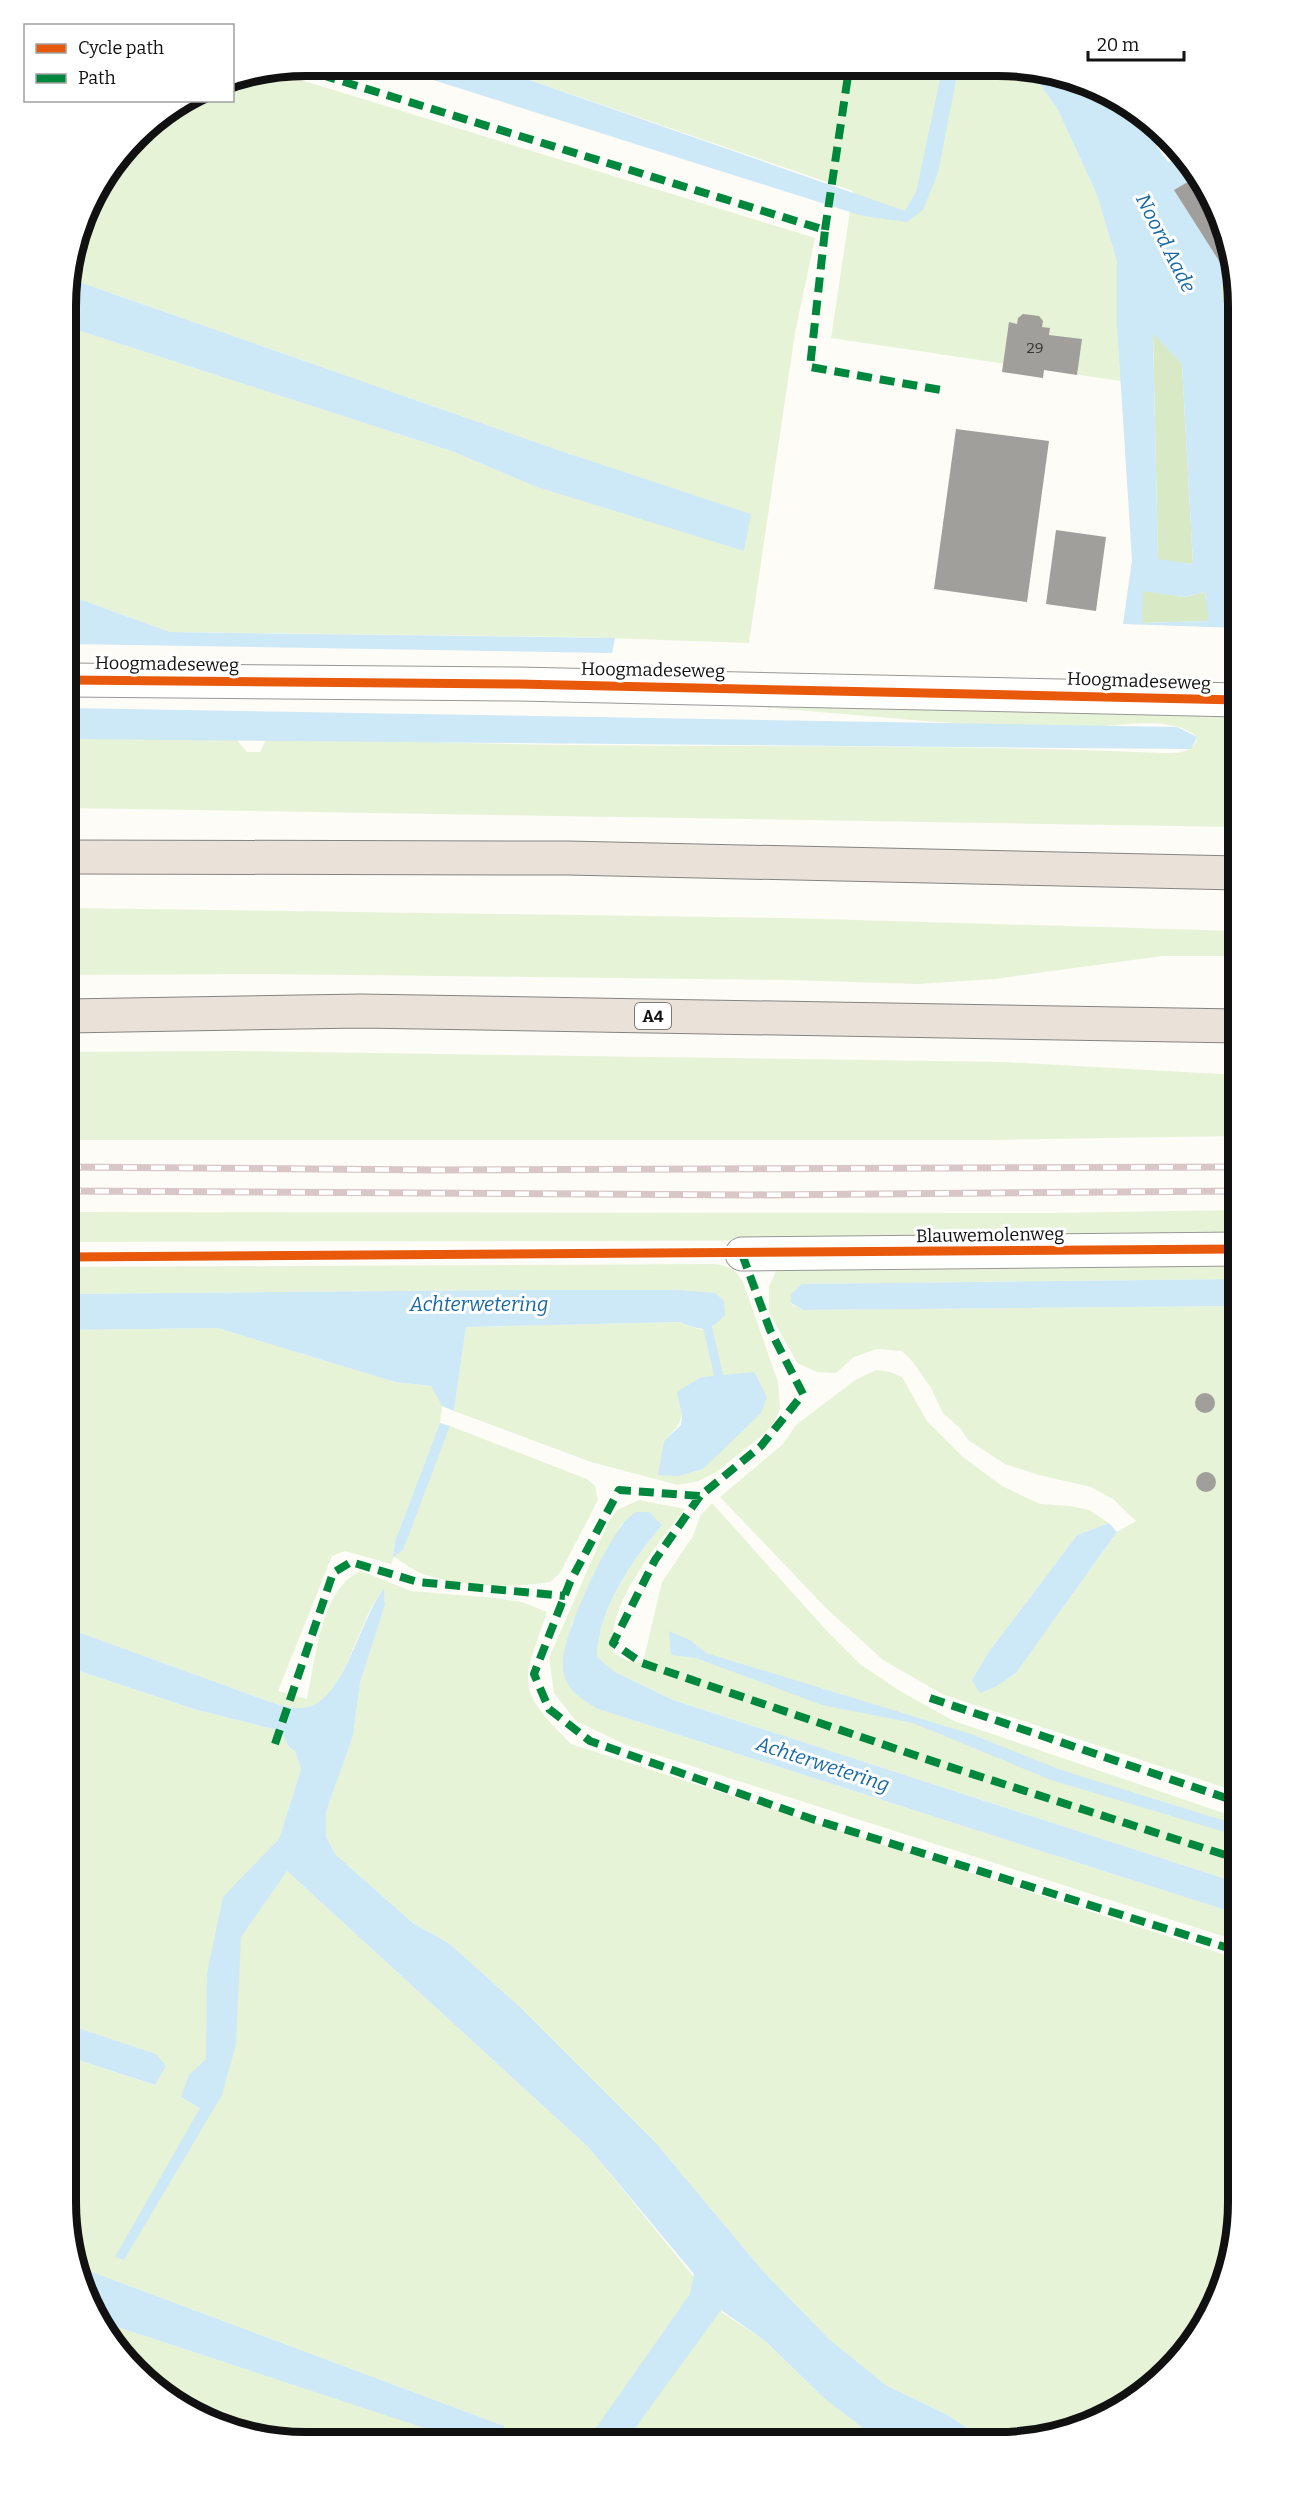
<svg xmlns="http://www.w3.org/2000/svg" width="1304" height="2509" font-family="Bitter,serif">
  <style>
    .green { fill: #e7f3d7; fill-rule: evenodd }
    .forest { fill: #d8eac5 }
    .water { fill: #cde8f7; fill-rule: evenodd }
    .lines { fill: none; stroke-linecap: round; stroke-linejoin: round }
    .stream { stroke: #cde8f7; stroke-width: 9 }
    .building { fill: #a19f9c }
    .minor-casing { stroke: #979795; stroke-width: 35 }
    .highway-casing { stroke: #858482; stroke-width: 35 }
    .minor { stroke: #fffffe; stroke-width: 33 }
    .highway { stroke: #eae1d8; stroke-width: 33 }
    .rail-casing { stroke: #d9c6c7; stroke-width: 7 }
    .rail { stroke: #fff; stroke-width: 4.5; stroke-dasharray: 14; stroke-linecap: butt }
    .quiet { stroke: #00873e; stroke-width: 8; stroke-dasharray: 15 8; stroke-linecap: butt }
    .cycleway-casing { stroke: #fff; stroke-width: 13 }
    .cycleway { stroke: #e8590c; stroke-width: 9 }
    .labels { text-anchor: middle; stroke-width: 6; stroke-linejoin: round; paint-order: stroke }
    .number-label { font-size: 15px; fill: #353434 }
    .shield { fill: #fff; stroke: #585858; stroke-width: 1.5 }
    .shield-label { font-size: 16px; font-weight: bold; fill: #111 }
    .street-label { font-size: 18px; fill: #111; stroke: #fff }
    .water-label { font-size: 20px; font-style: italic; fill: #1768a6; stroke: #fff }
    .rim { fill: none; stroke: #111; stroke-width: 8 }
  </style>
  <rect width="100%" height="100%" fill="#fdfcf7"/>
  <path class="green" d="M 492,67 L 1030,70 L 1058,110 L 1097,195 L 1117,262 L 1121,381 L 831,338 L 853,191 Z
    M 275,72 L 815,238 L 795,333 L 749,643 L 577,637 L 170,632 L 68,595 L 68,327 L 454,452 L 534,486 L 744,550 L 750,514 L 558,450 L 68,278 L 91,200 L 148,126 L 189,101 L 232,100 L 233,81 Z
    M 762,707 L 1223,716 L 1233,725 L 1235,737 L 1238,738 L 1238,827 L 67,808 L 68,733 L 230,732 L 247,752 L 260,752 L 268,735 C 565,753 863,740 1160,753 C 1174,753 1194,755 1197,737 C 1174,716 1129,725 1100,726 C 988,730 874,716 762,707 Z
    M 67,908 L 789,918 L 1238,931 L 1238,956 L 1162,956 L 995,979 L 917,984 L 790,980 L 261,974 L 67,975 Z
    M 237,1051 L 1005,1062 L 1238,1075 L 1238,1136 L 991,1140 L 67,1140 L 67,1052 Z
    M 1238,1210 L 1238,1237 L 1053,1240 L 67,1242 L 67,1212 L 1051,1213 Z
    M 1238,1261 L 1238,1279 L 802,1284 L 791,1294 L 791,1304 L 803,1310 L 1238,1306 L 1238,1792 L 942,1694 L 883,1660 L 826,1608 L 720,1497 L 782,1445 L 796,1425 L 855,1380 L 876,1370 L 890,1372 L 902,1377 L 927,1421 L 963,1457 L 1002,1486 L 1040,1504 L 1070,1506 L 1089,1510 L 1109,1523 L 1077,1535 L 988,1653 L 972,1680 L 997,1686 L 1016,1673 L 1117,1532 L 1136,1521 L 1113,1499 L 1091,1487 L 1039,1475 L 1005,1464 L 968,1440 L 961,1429 L 943,1413 L 931,1388 L 913,1362 L 902,1351 L 877,1349 L 854,1357 L 836,1373 L 817,1372 L 797,1363 L 769,1312 L 769,1287 L 776,1271 L 793,1265 Z
    M 711,1264 C 727,1265 735,1268 743,1282 L 778,1382 L 780,1408 L 776,1419 L 765,1433 L 715,1473 L 698,1481 L 678,1485 L 591,1462 L 454,1411 L 466,1327 L 679,1322 L 701,1330 L 714,1327 L 520,1290 L 67,1294 L 67,1267 ZM 754,1373 L 703,1469 L 679,1476 L 664,1441 C 684,1420 683,1421 678,1392 L 701,1377 Z
    M 217,1328 L 395,1382 L 431,1386 L 442,1406 L 440,1423 L 395,1541 L 393,1556 L 450,1426 L 587,1479 L 595,1486 L 598,1500 L 560,1573 L 550,1582 C 511,1588 464,1587 426,1575 C 415,1572 404,1563 394,1557 L 391,1564 L 345,1551 L 332,1556 L 278,1691 L 307,1699 C 316,1660 320,1588 361,1571 L 411,1591 L 495,1598 L 522,1602 L 547,1612 C 522,1685 514,1687 571,1744 L 1238,1959 L 1237,2218 L 1220,2294 L 1188,2349 L 1131,2402 L 1074,2430 L 997,2443 L 978,2435 L 946,2414 L 887,2386 L 829,2339 L 763,2271 L 655,2142 L 520,2007 L 450,1944 L 413,1923 L 336,1855 L 326,1837 L 326,1812 L 353,1736 L 360,1683 L 385,1605 L 384,1590 C 357,1615 346,1707 301,1708 C 292,1709 282,1705 273,1703 L 67,1628 L 67,1330 Z
    M 639,1500 L 685,1509 C 657,1546 606,1603 613,1652 L 626,1660 L 639,1662 L 644,1658 L 662,1582 L 693,1536 L 700,1516 L 712,1503 L 826,1630 L 860,1664 L 900,1691 L 954,1721 L 1238,1818 L 1238,1883 L 673,1700 L 615,1672 L 597,1657 C 598,1610 632,1561 662,1525 L 622,1523 L 593,1577 L 571,1626 L 598,1709 L 1238,1914 L 1238,1941 L 626,1745 L 576,1721 L 554,1693 L 549,1658 L 608,1523 L 617,1510 Z
    M 67,1667 L 197,1710 L 281,1731 L 289,1747 L 295,1751 L 301,1769 L 279,1839 L 287,1871 L 589,2148 L 723,2313 L 764,2340 L 825,2399 L 882,2443 L 504,2442 L 504,2426 L 76,2266 L 66,2202 L 66,2056 L 154,2085 L 156,2054 L 66,2024 Z
    M 99,2321 L 463,2439 L 464,2441 L 275,2441 L 201,2418 L 148,2383 L 107,2336 Z"/>
  <path class="forest" d="M 1234,280 L 1238,307 L 1238,401 L 1221,287 Z
    M 1153,333 L 1182,364 L 1193,564 L 1158,560 Z
    M 1142,590 L 1184,597 L 1205,592 L 1209,621 L 1142,623 Z"/>
  <path class="water" d="M 392,67 L 492,67 L 905,211 L 916,192 L 942,70 L 958,70 L 938,173 L 923,210 L 907,222 L 863,216 Z
    M 1030,70 C 1056,71 1111,89 1129,109 C 1143,125 1155,144 1168,162 L 1182,156 L 1198,173 L 1225,230 L 1234,280 L 1221,287 L 1238,401 L 1238,628 L 1123,624 L 1132,560 L 1117,324 L 1117,262 L 1097,195 L 1058,110 ZM 1153,334 L 1182,364 L 1193,564 L 1158,559 ZM 1143,591 L 1184,597 L 1205,592 L 1208,621 L 1142,623 Z
    M 68,278 L 558,450 L 751,514 L 744,551 L 534,486 L 454,452 L 68,327 Z
    M 68,595 L 170,632 L 615,638 L 612,653 L 68,644 Z
    M 68,708 L 1177,727 L 1197,737 L 1191,749 L 68,739 Z
    M 1238,1279 L 1238,1306 L 803,1310 L 791,1303 L 791,1294 L 802,1284 Z
    M 520,1290 L 679,1290 L 715,1293 L 724,1301 L 725,1315 C 707,1334 702,1330 679,1322 L 466,1327 L 454,1411 L 442,1406 L 431,1386 L 395,1382 L 217,1328 L 67,1330 L 67,1294 Z
    M 754,1372 L 767,1397 L 761,1413 L 703,1469 L 679,1476 L 658,1475 L 664,1441 L 681,1425 L 682,1417 L 677,1392 L 701,1377 Z
    M 440,1423 L 450,1426 L 403,1550 L 393,1557 L 395,1541 Z
    M 636,1512 L 649,1512 L 662,1525 C 632,1561 598,1609 597,1657 L 615,1672 L 673,1700 L 1238,1883 L 1238,1914 L 598,1709 C 582,1699 565,1690 563,1669 C 559,1641 604,1548 622,1525 C 625,1520 631,1516 636,1512 Z
    M 1109,1523 L 1117,1532 L 1016,1673 L 997,1686 L 980,1693 L 972,1680 L 988,1653 L 1077,1535 Z
    M 384,1589 L 385,1605 L 360,1683 L 353,1736 L 326,1812 L 326,1837 L 336,1855 L 413,1923 L 450,1944 L 520,2007 L 655,2142 L 763,2271 L 829,2339 L 887,2386 L 946,2414 L 978,2435 L 997,2443 L 882,2443 L 825,2399 L 764,2340 L 721,2310 L 625,2442 L 586,2442 L 690,2294 L 694,2274 L 589,2148 L 287,1871 L 241,1937 L 236,2044 L 222,2095 L 124,2260 L 115,2257 L 200,2108 L 181,2097 L 189,2075 L 206,2059 L 207,1973 L 223,1897 L 279,1839 L 301,1769 L 295,1751 L 289,1747 L 281,1731 L 197,1710 L 67,1667 L 67,1628 L 273,1703 C 282,1705 292,1709 301,1708 C 344,1707 360,1616 384,1589 Z
    M 669,1631 L 690,1640 L 706,1653 L 971,1734 L 1058,1769 L 1238,1825 L 1238,1836 L 1051,1780 L 913,1723 L 822,1705 L 696,1658 L 671,1655 Z
    M 66,2024 L 156,2054 L 166,2066 L 155,2085 L 66,2056 Z
    M 76,2266 L 504,2426 L 504,2442 L 464,2441 L 99,2321 L 79,2279 Z"/>
  <g class="lines">
    <path class="stream" d="M 705,1317 L 721,1385"/>
  </g>
  <path class="building" d="M 1164,134 L 1180,153 L 1170,158 L 1159,137 Z
    M 1193,179 L 1225,230 L 1232,273 L 1228,275 L 1174,190 Z
    M 1023,314 L 1039,316 L 1043,321 L 1042,327 L 1050,328 L 1049,335 L 1082,339 L 1077,375 L 1044,370 L 1043,378 L 1002,372 L 1009,322 L 1017,324 L 1018,318 Z
    M 956,429 L 1049,441 L 1027,602 L 934,589 Z
    M 1056,530 L 1106,537 L 1096,611 L 1046,604 Z
    M1195 1403a10 10 0 1 1 20 0a10 10 0 1 1-20 0Z
    M1196 1482a10 10 0 1 1 20 0a10 10 0 1 1-20 0Z"/>
  <g class="lines">
    <defs>
      <path id="minor" d="M 68,680 L 518,684 L 1238,700
        M 742,1254 L 1238,1249"/>
      <path id="highway" d="M 67,857 L 568,858 L 1238,873
        M 67,1016 L 361,1011 L 1238,1026"/>
    </defs>
    <use href="#minor" class="minor-casing"/>
    <use href="#highway" class="highway-casing"/>
    <use href="#minor" class="minor"/>
    <use href="#highway" class="highway"/>
    <defs>
      <path id="rail" d="M 67,1167 L 436,1170 L 1238,1167
        M 67,1191 L 748,1195 L 1238,1191"/>
    </defs>
    <use href="#rail" class="rail-casing"/>
    <use href="#rail" class="rail"/>
    <path class="quiet" d="M 299,68 L 825,230 L 810,367 L 941,390
      M 825,230 L 849,69
      M 742,1254 L 770,1330 L 803,1394 L 761,1446 L 700,1496 L 619,1490 L 570,1582 L 534,1674 L 549,1709 L 590,1741 L 815,1820 L 1238,1951
      M 700,1496 L 655,1560 L 613,1643 L 642,1663 L 944,1765 L 1238,1859
      M 930,1698 L 1238,1802
      M 275,1744 L 333,1573 L 351,1562 L 418,1582 L 565,1596"/>
    <defs>
      <path id="cycleway" d="M 68,680 L 518,684 L 1238,700
        M 67,1257 L 1238,1249"/>
    </defs>
    <use href="#cycleway" class="cycleway-casing"/>
    <use href="#cycleway" class="cycleway"/>
  </g>
  <g class="labels">
    <g class="number-label">
      <text x="1035" y="353">29</text>
    </g>
    <rect class="shield" x="635" y="1003" width="36" height="26" rx="4.5"/>
    <g class="shield-label">
      <text x="653" y="1022">A4</text>
    </g>
    <g class="street-label">
      <text transform="translate(167 664) rotate(1)" y="6">Hoogmadeseweg</text>
      <text transform="translate(653 670) rotate(1)" y="6">Hoogmadeseweg</text>
      <text transform="translate(1139 681) rotate(2)" y="6">Hoogmadeseweg</text>
      <text transform="translate(990 1235) rotate(-1)" y="6">Blauwemolenweg</text>
    </g>
    <g class="water-label">
      <text transform="translate(1166 243) rotate(63)" y="7">Noord Aade</text>
      <text x="479" y="1311">Achterwetering</text>
      <text transform="translate(823 1764) rotate(18)" y="7">Achterwetering</text>
    </g>
  </g>
  <path d="M0 0H1304V2509H0ZM306 76H998A230 230 0 0 1 1228 306V2202A230 230 0 0 1 998 2432H306A230 230 0 0 1 76 2202V306A230 230 0 0 1 306 76Z" fill="#fff" fill-rule="evenodd"/>
  <path class="rim" d="M306 76H998A230 230 0 0 1 1228 306V2202A230 230 0 0 1 998 2432H306A230 230 0 0 1 76 2202V306A230 230 0 0 1 306 76Z"/>
  <rect x="24" y="24" width="210" height="78" fill="#ffffff" stroke="#a0a0a0" stroke-width="1.5"/>
  <rect x="36" y="44" width="30" height="9" fill="#e8590c" stroke="#a0a0a0" stroke-width="1.5"/>
  <text x="78" y="54" font-size="18" fill="#111111">Cycle path</text>
  <rect x="36" y="74" width="30" height="9" fill="#00873e" stroke="#a0a0a0" stroke-width="1.5"/>
  <text x="78" y="84" font-size="18" fill="#111111">Path</text>
  <path d="M1088 51v9h96v-9" fill="none" stroke="#111111" stroke-width="3"/>
  <text x="1097" y="51" font-size="18" fill="#111111" stroke="#ffffff" stroke-width="4.5" paint-order="stroke">20 m</text>
</svg>
